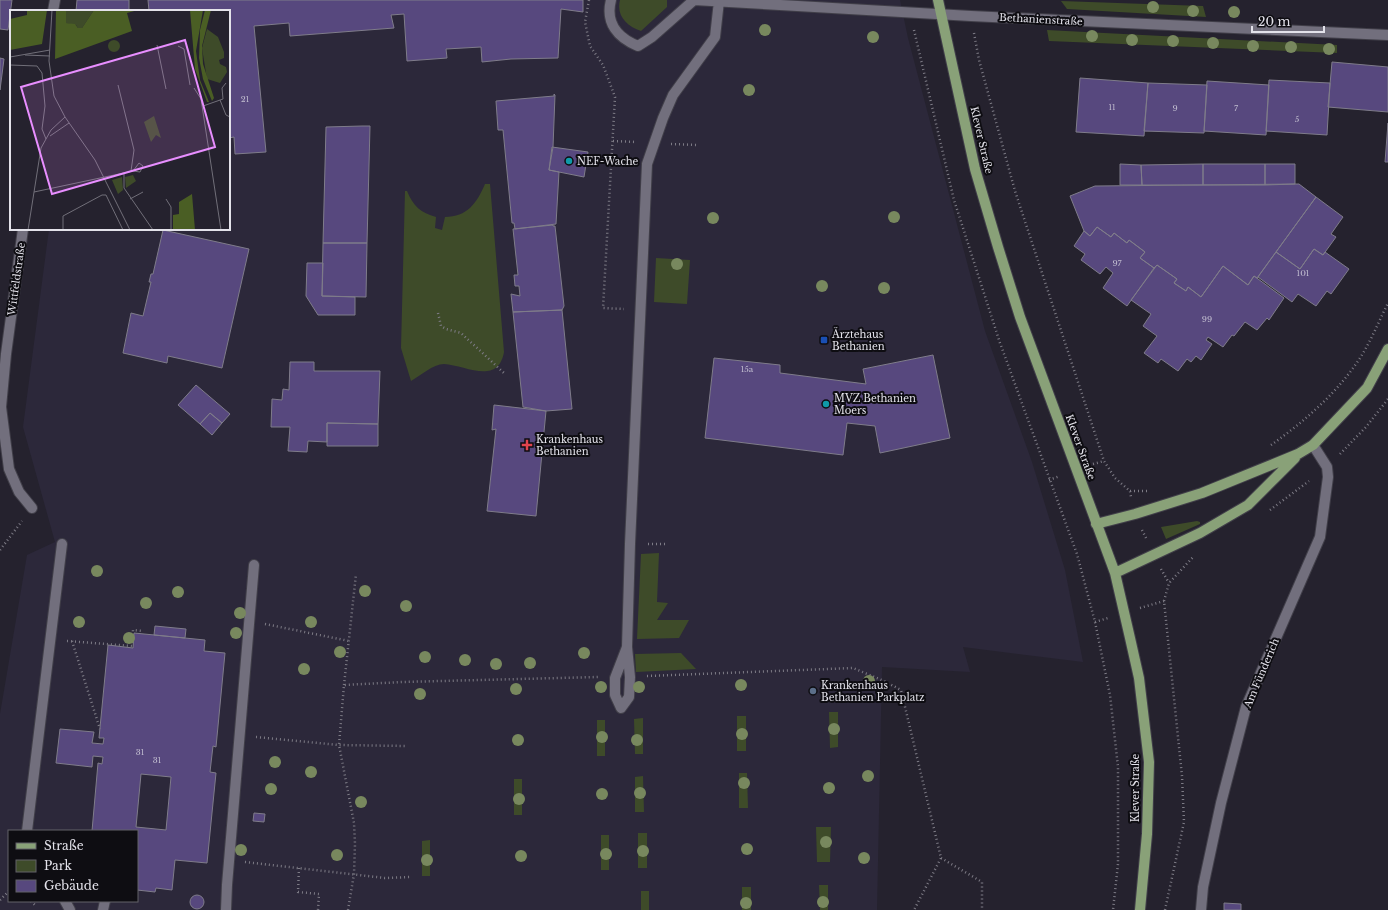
<svg xmlns="http://www.w3.org/2000/svg" width="1388" height="910" font-family="'Libre Baskerville',serif">
  <style>
    .built { fill: #2c283a; fill-rule: evenodd }
    .green { fill: #3e4b29 }
    .building { fill: #57487e; stroke: #7f7c8a; fill-rule: evenodd }
    .lines { fill: none; stroke-linecap: round; stroke-linejoin: round }
    .minor-casing { stroke: #413f49; stroke-width: 12 }
    .major-casing { stroke: #413f49; stroke-width: 12 }
    .path { stroke: #7e7c86; stroke-width: 2.5; stroke-dasharray: 1 3; stroke-linecap: butt }
    .minor { stroke: #726f7d; stroke-width: 10 }
    .major { stroke: #89a178; stroke-width: 10 }
    .tree { fill: #78885e }
    .culture-dot { fill: #0f9aa8; stroke: #0e0d12; stroke-width: 1.5 }
    .transit-dot { fill: #1a4fb4; stroke: #0e0d12; stroke-width: 1.5 }
    .health-dot { fill: #e0444e; stroke: #0e0d12; stroke-width: 1.5 }
    .service-dot { fill: #5c6f8a; stroke: #0e0d12; stroke-width: 1.5 }
    .labels { text-anchor: middle; stroke-width: 4; stroke-linejoin: round; paint-order: stroke }
    .number-label { font-size: 8px; fill: #c0bccf }
    .street-label { font-size: 10px; fill: #e3e2ea; stroke: #0e0d12 }
    .poi-label { font-size: 10px; fill: #e3e2ea; stroke: #0e0d12; text-anchor: start }
    .inset-road { fill: none; stroke: #716f79; stroke-width: 1 }
    .view { fill: #e88eff; fill-opacity: 0.15; stroke: #e88eff; stroke-width: 2 }
    .inset-edge { fill: none; stroke: #e3e2ea; stroke-width: 2 }
  </style>
  <rect width="100%" height="100%" fill="#25222e"/>
  <path class="built" d="M 80,0 L 900,0 L 908,38 L 985,331 L 1032,462 L 1065,570 L 1083,662 L 963,647 L 970,672 L 882,667 L 877,910 L 0,910 L 0,714 L 27,555 L 55,542 L 23,427 L 49,229 L 229,229 L 229,11 L 78,11 ZM 9,831 L 137,831 L 137,901 L 9,901 Z"/>
  <path class="green" d="M 620,0 L 667,0 L 667,7 L 641,31 C 627,26 616,16 620,0 Z
    M 1061,1 L 1203,6 L 1206,17 L 1067,9 Z
    M 1047,30 L 1337,45 L 1337,53 L 1049,41 Z
    M 485,184 L 490,184 L 504,352 C 498,386 465,365 444,364 C 433,364 420,376 411,381 L 401,348 L 405,191 L 407,191 C 413,206 421,213 436,217 L 435,228 L 442,230 L 445,217 C 467,217 477,203 485,184 Z
    M 656,258 L 690,260 L 687,304 L 654,302 Z
    M 1197,521 L 1200,522 L 1200,524 L 1166,539 L 1161,527 Z
    M 659,553 L 657,602 L 668,603 L 657,620 L 689,620 L 679,638 L 637,639 L 641,554 Z
    M 681,653 L 696,669 L 636,672 L 635,654 Z
    M 829,712 L 838,712 L 838,747 L 830,748 Z
    M 737,716 L 746,716 L 746,751 L 737,751 Z
    M 643,718 L 643,754 L 635,754 L 634,719 Z
    M 597,720 L 605,720 L 605,756 L 597,756 Z
    M 739,773 L 747,773 L 748,808 L 739,808 Z
    M 643,776 L 644,812 L 635,812 L 635,777 Z
    M 514,779 L 522,779 L 522,815 L 514,815 Z
    M 816,827 L 831,827 L 830,862 L 817,862 Z
    M 638,833 L 647,833 L 647,868 L 638,868 Z
    M 601,835 L 609,835 L 609,870 L 601,870 Z
    M 430,840 L 430,876 L 422,876 L 422,841 Z
    M 819,885 L 828,885 L 828,910 L 820,910 Z
    M 742,887 L 751,887 L 751,910 L 742,910 Z
    M 641,891 L 649,891 L 649,910 L 641,910 Z"/>
  <path class="building" d="M 0,0 L 12,0 L 8,30 L 0,29 Z
    M 77,0 L 129,0 L 129,11 L 76,11 Z
    M 148,0 L 583,0 L 583,12 L 561,9 L 558,58 L 511,59 L 482,62 L 481,47 L 446,49 L 447,58 L 407,61 L 404,14 L 391,15 L 394,28 L 290,36 L 289,23 L 254,26 L 266,152 L 235,154 L 234,137 L 229,138 L 229,11 L 149,11 Z
    M 0,58 L 4,59 L 0,90 Z
    M 1332,62 L 1388,67 L 1388,112 L 1328,107 Z
    M 1080,78 L 1148,83 L 1144,136 L 1076,132 Z
    M 1269,80 L 1330,83 L 1327,135 L 1266,131 Z
    M 1207,81 L 1269,85 L 1266,135 L 1204,131 Z
    M 1148,83 L 1207,85 L 1204,133 L 1144,131 Z
    M 554,94 L 555,95 L 553,147 L 549,170 L 559,172 L 556,224 L 515,229 L 514,223 L 512,223 L 503,130 L 498,130 L 496,101 L 554,96 Z
    M 1388,123 L 1388,162 L 1385,162 Z
    M 362,126 L 370,126 L 367,243 L 323,243 L 326,127 Z
    M 552,147 L 588,152 L 584,177 L 549,170 Z
    M 1120,164 L 1141,165 L 1142,185 L 1120,185 Z
    M 1203,164 L 1203,185 L 1142,185 L 1141,165 Z
    M 1203,164 L 1265,164 L 1265,185 L 1203,185 Z
    M 1265,164 L 1295,164 L 1295,184 L 1265,185 Z
    M 1299,184 L 1316,197 L 1257,278 L 1254,276 L 1248,285 L 1223,266 L 1201,297 L 1188,287 L 1186,291 L 1174,283 L 1177,279 L 1157,265 L 1154,268 L 1140,258 L 1145,252 L 1129,240 L 1127,243 L 1114,233 L 1111,237 L 1097,227 L 1090,236 L 1084,231 L 1070,196 L 1095,186 Z
    M 1316,197 L 1343,217 L 1331,234 L 1336,237 L 1323,255 L 1314,249 L 1300,269 L 1276,252 Z
    M 553,225 L 553,226 L 555,226 L 564,306 L 562,310 L 513,312 L 511,294 L 520,296 L 519,286 L 515,286 L 514,275 L 518,275 L 513,229 Z
    M 1097,227 L 1111,237 L 1114,233 L 1127,243 L 1129,240 L 1145,252 L 1140,258 L 1154,268 L 1127,306 L 1103,288 L 1113,273 L 1106,267 L 1100,274 L 1081,260 L 1085,254 L 1074,246 L 1084,231 L 1090,236 Z
    M 163,230 L 249,249 L 222,368 L 168,356 L 167,363 L 123,353 L 131,313 L 143,316 L 151,282 L 149,282 L 151,274 L 153,274 Z
    M 323,243 L 367,243 L 366,297 L 322,296 Z
    M 1314,249 L 1323,255 L 1325,252 L 1349,269 L 1331,294 L 1327,291 L 1316,306 L 1298,294 L 1292,302 L 1258,277 L 1276,252 L 1300,269 Z
    M 307,263 L 323,263 L 322,296 L 355,297 L 355,315 L 318,315 L 306,296 Z
    M 1157,265 L 1177,279 L 1174,283 L 1186,291 L 1188,287 L 1201,297 L 1223,266 L 1248,285 L 1254,276 L 1284,298 L 1269,320 L 1267,318 L 1257,330 L 1245,322 L 1234,336 L 1232,335 L 1223,347 L 1208,337 L 1206,340 L 1212,344 L 1201,360 L 1196,356 L 1191,362 L 1187,359 L 1178,371 L 1161,359 L 1158,363 L 1144,353 L 1157,336 L 1143,326 L 1151,314 L 1131,300 Z
    M 562,310 L 572,409 L 546,411 L 523,407 L 513,312 Z
    M 933,355 L 950,438 L 880,453 L 875,426 L 847,423 L 843,455 L 705,438 L 714,358 L 780,365 L 780,373 L 866,384 L 863,369 Z
    M 290,362 L 314,362 L 314,371 L 380,371 L 378,424 L 327,423 L 327,442 L 308,441 L 307,452 L 288,451 L 290,427 L 271,427 L 272,399 L 282,400 L 283,389 L 289,390 Z
    M 196,385 L 230,414 L 222,423 L 210,413 L 200,424 L 178,405 Z
    M 494,405 L 546,411 L 536,516 L 487,511 L 496,429 L 492,430 Z
    M 210,413 L 222,423 L 212,435 L 200,424 Z
    M 327,423 L 378,424 L 378,446 L 327,446 Z
    M 155,626 L 186,629 L 185,638 L 154,635 Z
    M 134,633 L 205,640 L 204,651 L 225,653 L 216,747 L 213,746 L 210,772 L 216,773 L 207,863 L 175,860 L 172,890 L 156,888 L 155,892 L 137,890 L 137,831 L 92,831 L 98,763 L 102,764 L 103,757 L 93,756 L 92,767 L 56,763 L 60,729 L 94,732 L 92,743 L 103,744 L 104,738 L 99,738 L 108,645 L 133,648 ZM 141,774 L 171,777 L 166,830 L 136,827 Z
    M 254,813 L 265,814 L 264,822 L 253,821 Z
    M190 902a7 7 0 1 1 14 0a7 7 0 1 1-14 0Z
    M 1224,903 L 1241,904 L 1241,910 L 1224,910 Z"/>
  <g class="lines">
    <defs>
      <path id="minor" d="M 611,0 C 605,23 618,38 638,46 L 652,37 L 694,0
        M 694,0 L 971,16 L 1388,35
        M 53,11 L 55,0
        M 23,229 L 6,354 L 1,407 L 9,469 L 19,492 L 32,508
        M 627,647 L 615,678 L 615,695 L 621,708 L 629,697 L 630,677 L 627,647 L 630,544 L 647,164 L 663,118 L 673,95 L 715,37 L 719,1
        M 27,831 L 62,544
        M 65,901 L 70,910
        M 103,910 L 105,901
        M 226,910 L 227,885 L 254,565
        M 1201,910 L 1203,887 L 1221,803 L 1246,707 L 1320,537 L 1328,477 L 1327,467 L 1313,445"/>
      <path id="major" d="M 938,0 L 975,169 L 998,247 L 1020,317 L 1115,573 L 1130,638 L 1139,678 L 1149,762 L 1147,834 L 1140,910
        M 1096,524 L 1135,514 L 1202,493 L 1298,454 L 1313,445 L 1367,388 L 1388,349
        M 1115,573 L 1200,533 L 1248,505 L 1295,458"/>
    </defs>
    <use href="#minor" class="minor-casing"/>
    <use href="#major" class="major-casing"/>
    <path class="path" d="M 589,0 L 585,22 L 590,46 L 603,65 L 615,97 L 603,308 L 624,309
      M 914,30 L 954,200 L 1000,343 L 1077,554 L 1095,622 L 1110,695 L 1118,767 L 1118,864 L 1113,910
      M 974,33 L 979,60 L 1015,191 L 1104,461 L 1115,478 L 1130,491 L 1131,497
      M 613,141 L 636,142
      M 671,144 L 697,145
      M 438,313 L 441,326 L 446,329 L 461,333 L 504,373
      M 1271,445 C 1304,422 1338,392 1360,358 C 1371,341 1379,321 1388,303
      M 1340,454 L 1366,427 L 1388,399
      M 1093,464 L 1104,461
      M 1049,480 L 1060,476
      M 1130,491 L 1148,491
      M 1270,510 L 1309,481
      M 1142,530 L 1147,540
      M 648,544 L 667,544
      M 0,550 L 22,521
      M 1161,569 L 1169,583
      M 1140,608 L 1164,601
      M 1095,622 L 1108,618
      M 265,624 L 349,641
      M 67,641 L 132,646 L 133,630 L 142,631
      M 72,641 L 100,729
      M 647,676 L 853,668 L 884,681 L 901,690 L 941,858 L 914,910
      M 344,685 L 356,574
      M 256,737 L 339,745 L 405,746
      M 941,858 L 982,882 L 982,910
      M 245,862 L 385,878 L 411,877
      M 299,868 L 298,892 L 319,894 L 318,910
      M 0,900 L 9,891
      M 31,901 L 36,906
      M 348,910 L 354,874 L 355,844 L 354,823 L 339,745 L 344,685 L 402,682 L 598,677
      M 1165,910 L 1184,822 L 1182,776 L 1164,601 L 1169,583 L 1194,556"/>
    <use href="#minor" class="minor"/>
    <use href="#major" class="major"/>
  </g>
  <g class="tree">
    <circle cx="1153" cy="7" r="6"/>
    <circle cx="1193" cy="11" r="6"/>
    <circle cx="1234" cy="12" r="6"/>
    <circle cx="765" cy="30" r="6"/>
    <circle cx="1092" cy="36" r="6"/>
    <circle cx="873" cy="37" r="6"/>
    <circle cx="1132" cy="40" r="6"/>
    <circle cx="1173" cy="41" r="6"/>
    <circle cx="1213" cy="43" r="6"/>
    <circle cx="1253" cy="46" r="6"/>
    <circle cx="1291" cy="47" r="6"/>
    <circle cx="1329" cy="49" r="6"/>
    <circle cx="749" cy="90" r="6"/>
    <circle cx="894" cy="217" r="6"/>
    <circle cx="713" cy="218" r="6"/>
    <circle cx="677" cy="264" r="6"/>
    <circle cx="822" cy="286" r="6"/>
    <circle cx="884" cy="288" r="6"/>
    <circle cx="97" cy="571" r="6"/>
    <circle cx="365" cy="591" r="6"/>
    <circle cx="178" cy="592" r="6"/>
    <circle cx="146" cy="603" r="6"/>
    <circle cx="406" cy="606" r="6"/>
    <circle cx="240" cy="613" r="6"/>
    <circle cx="79" cy="622" r="6"/>
    <circle cx="311" cy="622" r="6"/>
    <circle cx="236" cy="633" r="6"/>
    <circle cx="129" cy="638" r="6"/>
    <circle cx="340" cy="652" r="6"/>
    <circle cx="584" cy="653" r="6"/>
    <circle cx="425" cy="657" r="6"/>
    <circle cx="465" cy="660" r="6"/>
    <circle cx="530" cy="663" r="6"/>
    <circle cx="496" cy="664" r="6"/>
    <circle cx="304" cy="669" r="6"/>
    <circle cx="869" cy="681" r="6"/>
    <circle cx="741" cy="685" r="6"/>
    <circle cx="601" cy="687" r="6"/>
    <circle cx="639" cy="687" r="6"/>
    <circle cx="516" cy="689" r="6"/>
    <circle cx="420" cy="694" r="6"/>
    <circle cx="834" cy="729" r="6"/>
    <circle cx="742" cy="734" r="6"/>
    <circle cx="602" cy="737" r="6"/>
    <circle cx="518" cy="740" r="6"/>
    <circle cx="637" cy="740" r="6"/>
    <circle cx="275" cy="762" r="6"/>
    <circle cx="311" cy="772" r="6"/>
    <circle cx="868" cy="776" r="6"/>
    <circle cx="744" cy="783" r="6"/>
    <circle cx="829" cy="788" r="6"/>
    <circle cx="271" cy="789" r="6"/>
    <circle cx="640" cy="793" r="6"/>
    <circle cx="602" cy="794" r="6"/>
    <circle cx="519" cy="799" r="6"/>
    <circle cx="361" cy="802" r="6"/>
    <circle cx="826" cy="842" r="6"/>
    <circle cx="747" cy="849" r="6"/>
    <circle cx="241" cy="850" r="6"/>
    <circle cx="643" cy="851" r="6"/>
    <circle cx="606" cy="854" r="6"/>
    <circle cx="337" cy="855" r="6"/>
    <circle cx="521" cy="856" r="6"/>
    <circle cx="864" cy="858" r="6"/>
    <circle cx="427" cy="860" r="6"/>
    <circle cx="823" cy="902" r="6"/>
    <circle cx="746" cy="903" r="6"/>
  </g>
  <g class="culture-dot">
    <circle cx="569" cy="161" r="4"/>
    <circle cx="826" cy="404" r="4"/>
  </g>
  <rect class="transit-dot" x="820" y="336" width="8" height="8" rx="2"/>
  <path class="health-dot" d="M525 439h4v4h4v4h-4v4h-4v-4h-4v-4h4z"/>
  <circle class="service-dot" cx="813" cy="691" r="4"/>
  <g class="labels">
    <g class="number-label">
      <text x="245" y="102">21</text>
      <text x="1112" y="110">11</text>
      <text x="1175" y="111">9</text>
      <text x="1236" y="111">7</text>
      <text x="1297" y="122">5</text>
      <text x="1117" y="266">97</text>
      <text x="1303" y="276">101</text>
      <text x="1207" y="322">99</text>
      <text x="747" y="372">15a</text>
      <text x="140" y="755">31</text>
      <text x="157" y="763">31</text>
    </g>
    <g class="street-label">
      <text transform="translate(1041 19) rotate(3)" y="4">Bethanienstraße</text>
      <text transform="translate(982 140) rotate(77)" y="4">Klever Straße</text>
      <text transform="translate(16 279) rotate(-82)" y="4">Wittfeldstraße</text>
      <text transform="translate(1081 447) rotate(70)" y="4">Klever Straße</text>
      <text transform="translate(1261 673) rotate(-67)" y="4">Am Fünderich</text>
      <text transform="translate(1135 788) rotate(-90)" y="4">Klever Straße</text>
    </g>
    <g class="poi-label">
      <text x="577" y="165">NEF-Wache</text>
      <text x="832" y="338">Ärztehaus<tspan x="832" dy="12">Bethanien</tspan></text>
      <text x="834" y="402">MVZ Bethanien<tspan x="834" dy="12">Moers</tspan></text>
      <text x="536" y="443">Krankenhaus<tspan x="536" dy="12">Bethanien</tspan></text>
      <text x="821" y="689">Krankenhaus<tspan x="821" dy="12">Bethanien Parkplatz</tspan></text>
    </g>
  </g>
  <g transform="translate(10 10)">
    <rect width="220" height="220" fill="#25222e"/>
    <path d="M 56,0 L 84,0 L 72,18 L 68,18 L 66,15 L 56,13 ZM 197,19 L 208,27 L 214,42 L 214,48 L 209,50 L 210,54 L 216,57 L 217,62 L 210,73 L 197,69 L 192,38 ZM98 36a6 6 0 1 1 12 0a6 6 0 1 1-12 0ZM 144,106 L 151,128 L 146,125 L 141,132 L 134,112 ZM 123,165 L 126,171 L 116,178 L 115,167 ZM 112,167 L 113,180 L 108,184 L 102,170 Z" fill="#3e4b29"/>
    <path d="M 17,0 L 37,0 L 32,34 L 0,40 L 0,9 L 17,5 ZM 46,0 L 56,0 L 56,13 L 65,14 L 68,18 L 72,18 L 84,0 L 128,0 L 117,3 L 122,21 L 45,49 ZM 180,0 L 193,0 L 186,41 L 190,70 L 199,92 L 197,92 L 185,59 ZM 195,0 L 201,0 L 192,36 L 193,54 L 204,88 L 202,91 L 193,69 L 189,48 L 190,20 ZM 182,184 L 185,220 L 163,220 L 163,205 L 169,204 L 169,192 Z" fill="#4a5e24"/>
    <path class="inset-road" d="M 42,0 L 39,51 L 44,86 L 55,107 L 85,150 L 120,220M 147,35 L 156,79M 168,36 L 174,39 L 180,75M 15,45 L 40,46M 0,47 L 40,40M 0,55 L 27,56 L 32,63 L 35,96 L 32,119 L 36,129M 108,75 L 124,140 L 121,161M 184,78 L 191,89 L 211,220M 210,90 L 216,105 L 220,107M 193,96 L 213,89 L 212,78 L 216,73M 40,126 L 59,113M 114,163 L 114,178 L 143,220M 24,182 L 123,161 L 130,162 L 133,156 L 129,153 L 123,161M 120,189 L 133,182M 156,189 L 161,197 L 161,220M 18,220 L 31,138 L 41,120 L 55,107M 53,220 L 53,206 L 92,185 L 96,185 L 113,220"/>
    <path class="view" d="M 175,30 L 205,137 L 42,184 L 11,77 Z"/>
    <rect width="220" height="220" class="inset-edge"/>
  </g>
  <rect x="8" y="830" width="130" height="72" fill="#0e0d12" stroke="#636268"/>
  <rect x="16" y="843" width="20" height="6" fill="#89a178" stroke="#636268"/>
  <text x="44" y="850" font-size="12" fill="#e3e2ea">Straße</text>
  <rect x="16" y="860" width="20" height="12" fill="#3e4b29" stroke="#636268"/>
  <text x="44" y="870" font-size="12" fill="#e3e2ea">Park</text>
  <rect x="16" y="880" width="20" height="12" fill="#57487e" stroke="#636268"/>
  <text x="44" y="890" font-size="12" fill="#e3e2ea">Gebäude</text>
  <path d="M1252 26v6h72v-6" fill="none" stroke="#e3e2ea" stroke-width="2"/>
  <text x="1258" y="26" font-size="12" fill="#e3e2ea" stroke="#0e0d12" stroke-width="3" paint-order="stroke">20 m</text>
</svg>
